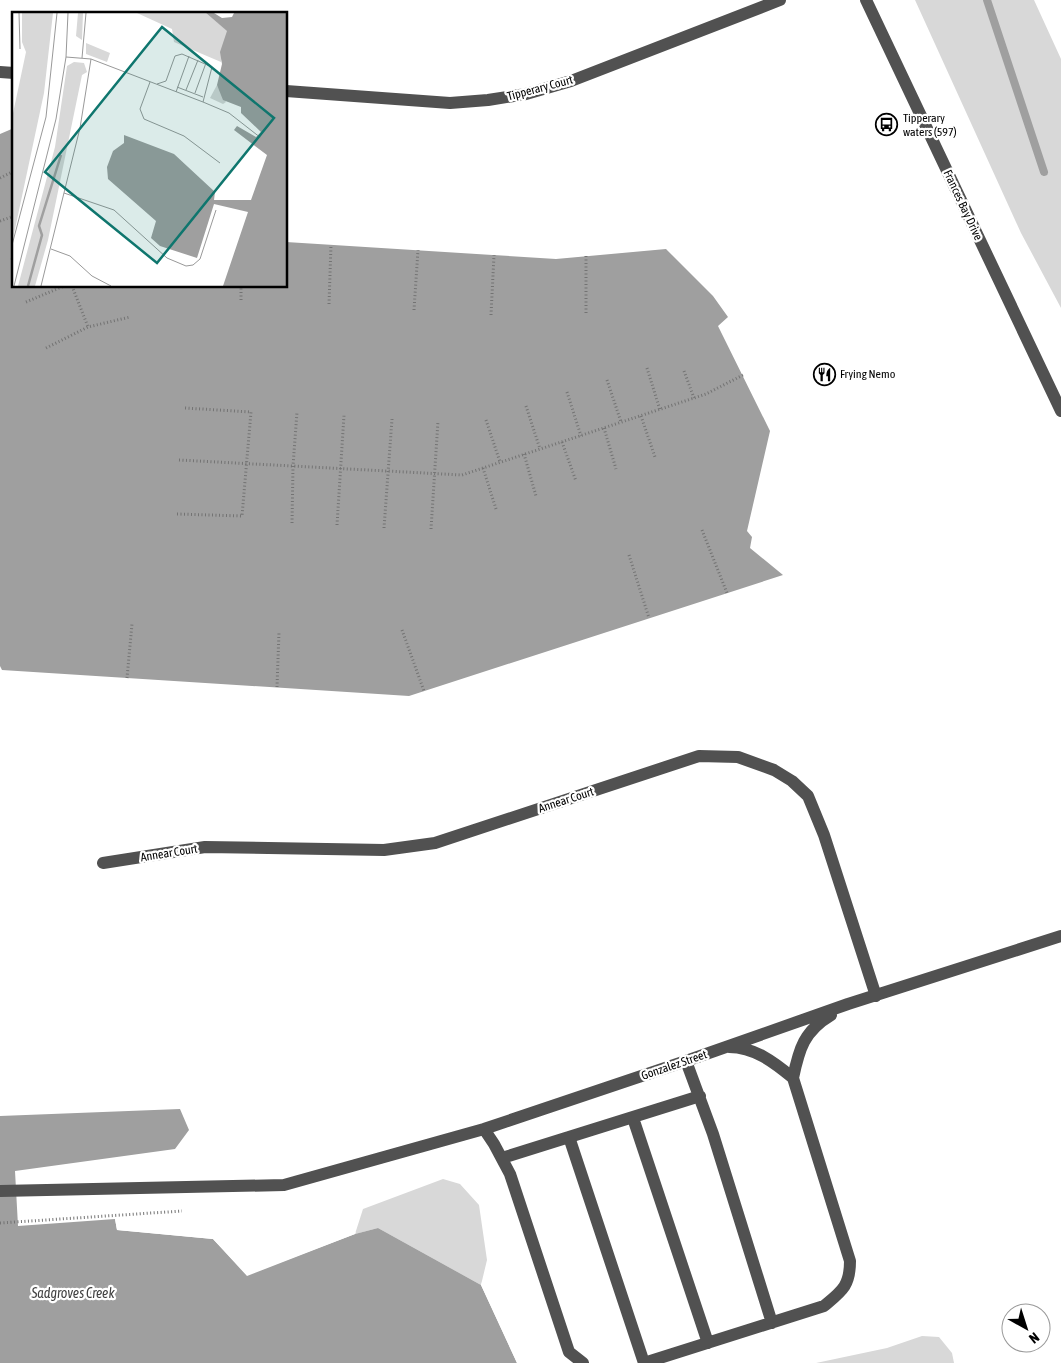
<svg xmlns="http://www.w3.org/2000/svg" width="1061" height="1363" font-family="'Asap Condensed',sans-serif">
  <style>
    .green { fill: #d8d8d8 }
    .water { fill: #9f9f9f }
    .pier { fill: #fff }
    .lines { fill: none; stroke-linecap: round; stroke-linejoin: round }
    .stream { stroke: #9f9f9f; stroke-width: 8 }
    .path { stroke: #737373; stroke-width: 3; stroke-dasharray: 1 2.5; stroke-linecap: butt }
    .minor { stroke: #515151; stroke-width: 12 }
    .labels { text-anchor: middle; stroke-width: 4.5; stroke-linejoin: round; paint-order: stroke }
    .street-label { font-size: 12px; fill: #000; stroke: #fff }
    .poi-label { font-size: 12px; fill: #000; stroke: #fff; text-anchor: start }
    .water-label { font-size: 14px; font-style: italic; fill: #404040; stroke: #fff }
    .inset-river { fill: none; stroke: #9f9f9f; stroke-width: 2.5 }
    .inset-road { fill: none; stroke: #999; stroke-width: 1 }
    .view { fill: #0f766e; fill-opacity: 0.15; stroke: #0f766e; stroke-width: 2.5 }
    .inset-edge { fill: none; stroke: #000; stroke-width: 2.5 }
  </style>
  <rect width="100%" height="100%" fill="#fff"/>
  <path class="green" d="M 915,0 L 1034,0 L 1061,59 L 1061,308 L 1021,233 Z
    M 443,1179 L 460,1184 L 479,1205 L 487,1260 L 481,1285 L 378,1228 L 355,1234 L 363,1209 Z
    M 922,1336 L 939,1337 L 952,1353 L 954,1363 L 816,1363 L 887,1348 Z"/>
  <path class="water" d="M 14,128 L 14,286 L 286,286 L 286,242 L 556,259 L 666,249 L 713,296 L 728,317 L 718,326 L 770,431 L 747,531 L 752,537 L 750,548 L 783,575 L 409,696 L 2,670 L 0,666 L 0,134 Z
    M 180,1109 L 189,1130 L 175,1149 L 15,1171 L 18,1226 L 115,1219 L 117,1230 L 213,1239 L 247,1275 L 355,1234 L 378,1228 L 481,1285 L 517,1363 L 0,1363 L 0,1116 Z"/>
  <path class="pier" d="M 115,1219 L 118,1219 L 119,1228 L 214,1237 L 247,1273 L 356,1232 L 355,1234 L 247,1276 L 213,1239 L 117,1230 Z
    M 482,1282 L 484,1284 L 520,1363 L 517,1363 L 481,1285 Z"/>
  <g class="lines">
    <path class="stream" d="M 987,0 L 1044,172"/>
    <path class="path" d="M 0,178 L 14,171
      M 0,221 L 14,216
      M 586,256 L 586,313
      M 11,260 L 14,259
      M 72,286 L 88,327
      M 241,300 L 241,286
      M 26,302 L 64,286
      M 329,304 L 331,245
      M 414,310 L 418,250
      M 491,315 L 494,255
      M 46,348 L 88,327 L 130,317
      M 647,368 L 660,410
      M 684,371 L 694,398
      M 607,380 L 621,422
      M 567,392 L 581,436
      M 526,406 L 540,449
      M 641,416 L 655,457
      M 486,420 L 500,462
      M 604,428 L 616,469
      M 562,442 L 576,481
      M 524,454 L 536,496
      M 179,460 L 462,475 L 706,394 L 743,375
      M 483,468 L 496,509
      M 177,514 L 242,516 L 251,412 L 185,408
      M 292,523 L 293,466 L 297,412
      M 337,525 L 344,415
      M 384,528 L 392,419
      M 431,529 L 438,421
      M 702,530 L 727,593
      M 629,555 L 649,618
      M 402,630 L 424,691
      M 127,678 L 132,624
      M 277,687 L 279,632
      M 0,1223 L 182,1211"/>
    <path class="minor" d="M 866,0 L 1061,411
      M 0,72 L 14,73
      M 286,91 L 450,103 L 488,100 L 526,94 L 571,81 L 780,0
      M 103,863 L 205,847 L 384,850 L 435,843 L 699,756 L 738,757 L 774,770 L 792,781 L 808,796 L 824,835 L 876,996
      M 729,1047 C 754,1047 774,1062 793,1078
      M 686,1061 L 713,1134 L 772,1323
      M 633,1118 L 708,1343
      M 484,1129 L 494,1144 L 510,1174 L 569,1352 L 583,1363
      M 569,1137 L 644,1363 L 824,1306 C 842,1291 850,1286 850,1261 L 793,1078 C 799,1049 804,1031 831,1015
      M 502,1158 L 700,1096
      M 0,1191 L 284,1185 L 484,1129 L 686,1061 L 848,1004 L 1061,936"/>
  </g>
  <defs>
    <symbol id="bus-ring" viewBox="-11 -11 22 22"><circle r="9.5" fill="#fff" stroke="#000" stroke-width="1.5"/><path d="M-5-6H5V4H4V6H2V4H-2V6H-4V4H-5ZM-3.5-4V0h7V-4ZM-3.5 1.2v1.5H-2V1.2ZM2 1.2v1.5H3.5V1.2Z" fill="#000"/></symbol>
    <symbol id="restaurant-ring" viewBox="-11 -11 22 22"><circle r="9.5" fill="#fff" stroke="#000" stroke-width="1.5"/><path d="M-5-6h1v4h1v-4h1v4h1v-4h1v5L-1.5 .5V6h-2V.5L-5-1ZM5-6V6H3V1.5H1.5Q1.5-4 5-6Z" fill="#000"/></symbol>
  </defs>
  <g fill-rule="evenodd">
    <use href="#bus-ring" x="874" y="112" width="25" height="25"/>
    <use href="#restaurant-ring" x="812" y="362" width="25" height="25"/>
  </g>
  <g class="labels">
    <g class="street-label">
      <text transform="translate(540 88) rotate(-15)" y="4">Tipperary Court</text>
      <text transform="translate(963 205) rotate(65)" y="4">Frances Bay Drive</text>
      <text transform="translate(566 800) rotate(-18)" y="4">Annear Court</text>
      <text transform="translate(169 853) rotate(-9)" y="4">Annear Court</text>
      <text transform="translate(674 1065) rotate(-19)" y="4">Gonzalez Street</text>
    </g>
    <g class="poi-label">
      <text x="903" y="122">Tipperary<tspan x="903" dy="14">waters (597)</tspan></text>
      <text x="840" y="378">Frying Nemo</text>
    </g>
    <g class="water-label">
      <text x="73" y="1298">Sadgroves Creek</text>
    </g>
  </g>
  <g transform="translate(12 12)">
    <rect width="275" height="275" fill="#fff"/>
    <path d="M 10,1 L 41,1 L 32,81 L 0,231 L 0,106 L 14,40 L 10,30 ZM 66,1 L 71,1 L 70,28 L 64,24 ZM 125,1 L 194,1 L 218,21 L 209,50 L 162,30 L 160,17 ZM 74,31 L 98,41 L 95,50 L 74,42 ZM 62,50 L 72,51 L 75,60 L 70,63 L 36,228 L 23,274 L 6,274 L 43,135 L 55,54 ZM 205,73 L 214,90 L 211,92 L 198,86 Z" fill="#d8d8d8"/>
    <path d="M 194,1 L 202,1 L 210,6 L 220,5 L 222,1 L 275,1 L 275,274 L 211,274 L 236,200 L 202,192 L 185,246 L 148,234 L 139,226 L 144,209 L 96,167 L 95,155 L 101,139 L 112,131 L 112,123 L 162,142 L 203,180 L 202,188 L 239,188 L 255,143 L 222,118 L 225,114 L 244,125 L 249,120 L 229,101 L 229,95 L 211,88 L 205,73 L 210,52 L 208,40 L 215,19 Z" fill="#9f9f9f"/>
    <path class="inset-river" d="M 16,274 L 30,223 L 27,214 L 49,143"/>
    <path class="inset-road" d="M 7,1 L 8,37M 54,45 L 79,47 L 191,90 L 217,101 L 249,126M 70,46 L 74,1M 138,70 L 128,97 L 132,107 L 172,124 L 208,151M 145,72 L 154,69 L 163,44 L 170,42 L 200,55 L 191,90M 165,75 L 191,85M 174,78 L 186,48M 164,80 L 177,44M 183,81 L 194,51M 52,181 L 102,198 L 155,246 L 174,254 L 181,253 L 188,247 L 204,198M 0,233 L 34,105 L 45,1M 39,237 L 58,244 L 80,264 L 99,274M 2,274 L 44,107 L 54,45 L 56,1M 29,274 L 68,116 L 79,47"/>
    <path class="view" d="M 150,15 L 262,106 L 145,251 L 33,160 Z"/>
    <rect width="275" height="275" class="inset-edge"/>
  </g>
  <g transform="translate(1026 1328) rotate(141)"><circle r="24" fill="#ffffff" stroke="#999999"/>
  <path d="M0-4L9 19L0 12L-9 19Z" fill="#000000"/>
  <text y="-8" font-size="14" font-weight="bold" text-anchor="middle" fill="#000000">N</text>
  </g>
</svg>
